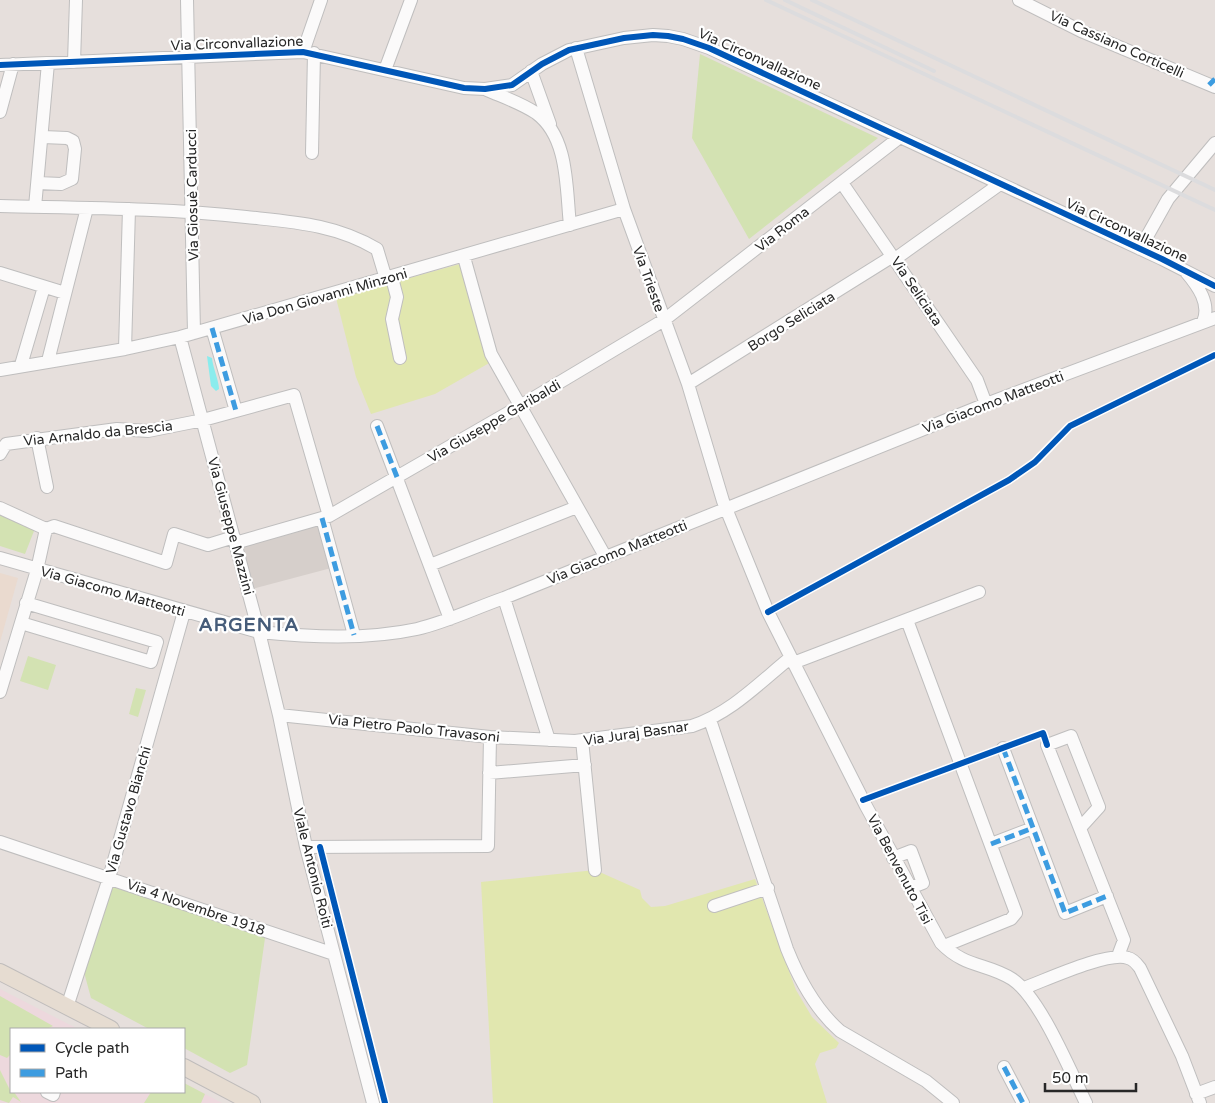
<svg xmlns="http://www.w3.org/2000/svg" width="1215" height="1103" font-family="'Varela Round',sans-serif">
  <style>
    .education { fill: #eadacf }
    .medical { fill: #edd8dd }
    .green { fill: #d3e2b2 }
    .pitch { fill: #e1e7af }
    .plaza { fill: #d6cfcb }
    .water { fill: #8aeced }
    .lines { fill: none; stroke-linecap: round; stroke-linejoin: round }
    .minor-casing { stroke: #bfbebe; stroke-width: 14 }
    .major-casing { stroke: #bfbcbb; stroke-width: 18 }
    .minor { stroke: #fbfafa; stroke-width: 12 }
    .major { stroke: #e6dcd1; stroke-width: 16 }
    .rail { stroke: #dcdcde; stroke-width: 4 }
    .quiet { stroke: #3d9ce0; stroke-width: 5; stroke-dasharray: 10 5; stroke-linecap: butt }
    .cycleway-casing { stroke: #fff; stroke-width: 9 }
    .cycleway { stroke: #0057b8; stroke-width: 6 }
    .labels { text-anchor: middle; stroke-width: 4.5; stroke-linejoin: round; paint-order: stroke }
    .street-label { font-size: 14px; fill: #272727; stroke: #fff }
    .district-label { font-size: 19px; font-weight: bold; letter-spacing: 1px; fill: #465c79; stroke: #fff }
  </style>
  <rect width="100%" height="100%" fill="#e6dfdc"/>
  <path class="education" d="M 0,573 L 18,578 L 0,642 Z"/>
  <path class="medical" d="M 0,989 L 78,1029 L 11,1029 L 11,1092 L 184,1092 L 184,1083 L 222,1103 L 0,1103 Z"/>
  <path class="green" d="M 700,54 L 878,138 L 749,239 L 692,138 Z
    M 0,513 L 31,527 L 34,531 L 25,554 L 0,546 Z
    M 28,656 L 56,665 L 48,690 L 20,681 Z
    M 136,688 L 146,690 L 138,717 L 129,714 Z
    M 109,878 L 266,931 L 247,1065 L 230,1073 L 184,1048 L 184,1029 L 149,1029 L 91,998 L 81,961 Z
    M 0,996 L 53,1026 L 47,1029 L 11,1029 L 11,1054 L 7,1058 L 0,1055 Z
    M 0,1070 L 11,1092 L 14,1092 L 21,1102 L 13,1097 L 9,1103 L 0,1100 Z
    M 184,1083 L 205,1094 L 201,1103 L 144,1103 L 151,1092 L 184,1092 Z"/>
  <path class="pitch" d="M 460,264 L 491,362 L 435,394 L 371,414 L 356,377 L 336,298 Z
    M 595,870 L 640,890 L 642,898 L 651,907 L 665,906 L 755,879 L 796,990 L 812,1017 L 839,1043 L 836,1048 L 820,1053 L 815,1064 L 827,1103 L 493,1103 L 481,882 Z"/>
  <path class="plaza" d="M 322,518 L 335,567 L 248,590 L 235,543 Z"/>
  <path class="water" d="M 207,356 L 212,358 C 213,368 219,381 219,389 L 216,391 L 211,386 Z"/>
  <g class="lines">
    <defs>
      <path id="minor" d="M 187,0 L 194,333
        M 1019,0 L 1081,31 L 1215,87
        M 576,48 L 624,209 L 688,384 L 723,501 L 768,612 L 866,806 L 941,943 C 965,968 987,963 1012,979 C 1040,997 1070,1071 1086,1103
        M 303,52 L 321,0
        M 74,62 L 76,0
        M 0,65 L 303,52 L 464,88 L 485,89 L 512,85 L 542,64 L 569,50 L 624,38 L 653,35 L 668,36 L 683,39 L 709,48 L 1162,259 L 1215,286
        M 385,70 L 411,0
        M 531,71 L 550,124
        M 487,90 C 503,97 521,103 536,113 C 569,137 566,189 570,225
        M 0,112 L 13,64
        M 312,153 L 314,53
        M 38,183 L 61,184 L 72,179 L 75,149 L 73,141 L 67,138 L 43,137
        M 842,183 L 977,380 L 986,404
        M 0,206 C 82,208 165,208 246,217 C 293,222 335,224 377,249 L 386,279
        M 35,207 L 48,63
        M 1140,249 L 1168,199 L 1215,143
        M 464,257 L 491,354 L 605,556
        M 895,259 L 1000,184
        M 1186,272 C 1198,286 1211,304 1203,322
        M 0,273 L 65,293
        M 392,278 L 397,297 L 392,319 L 400,358
        M 212,328 L 236,411
        M 180,337 L 259,632 L 279,715 L 306,847 L 373,1103
        M 125,349 L 129,209
        M 48,361 L 87,208
        M 21,365 L 44,287
        M 0,370 L 125,349 L 180,337 L 624,209
        M 688,384 L 893,256
        M 377,426 L 450,619
        M 37,438 L 47,487
        M 0,454 L 6,444 L 117,429 L 148,431 L 203,420 L 294,395 L 329,516
        M 0,508 L 46,529
        M 322,518 L 354,635
        M 46,529 L 54,526 L 166,563 L 174,534 L 208,545 L 234,537
        M 235,543 L 329,516 L 520,406 L 664,320 L 900,137
        M 0,558 L 259,632 C 310,637 366,640 417,629 C 447,622 475,608 504,598 L 986,404 L 1215,318
        M 430,565 L 577,507
        M 504,598 L 549,740
        M 907,620 L 1016,913 L 1011,919 L 944,946
        M 21,623 L 151,662 L 157,642 L 26,603
        M 793,663 L 979,592
        M 0,692 L 37,570 L 46,529
        M 279,715 L 490,737 L 575,741 L 692,726 C 731,713 759,683 790,658
        M 710,720 L 787,949 C 799,979 815,1009 840,1031 L 926,1081 L 953,1103
        M 582,740 L 595,870
        M 1003,748 L 1065,913 L 1107,896
        M 489,773 L 585,765
        M 1080,828 L 1099,807 L 1071,736 L 1047,745 L 1124,940 L 1118,956
        M 0,842 L 334,954
        M 991,844 L 1033,828
        M 306,847 L 488,846 L 490,737
        M 893,858 L 911,851 L 923,883 L 910,888
        M 714,906 L 768,888
        M 1024,988 C 1046,980 1108,951 1128,958 C 1133,959 1137,964 1140,968 L 1182,1056 L 1200,1103
        M 67,1007 L 109,878 L 184,612
        M 1004,1067 L 1023,1103
        M 47,1092 L 53,1095 L 54,1092
        M 1196,1094 L 1215,1087"/>
      <path id="major" d="M 0,972 L 111,1029
        M 184,1067 L 252,1103"/>
    </defs>
    <use href="#minor" class="minor-casing"/>
    <use href="#major" class="major-casing"/>
    <use href="#minor" class="minor"/>
    <use href="#major" class="major"/>
    <path class="rail" d="M 766,0 L 1215,210
      M 785,0 L 934,71
      M 812,0 L 1215,190"/>
    <path class="quiet" d="M 1209,85 L 1215,79
      M 212,328 L 236,411
      M 377,426 L 397,477
      M 322,518 L 354,635
      M 1003,748 L 1065,913 L 1107,896
      M 991,844 L 1033,828
      M 1004,1067 L 1023,1103"/>
    <defs>
      <path id="cycleway" d="M 0,65 L 303,52 L 464,88 L 485,89 L 512,85 L 542,64 L 569,50 L 624,38 L 653,35 L 668,36 L 683,39 L 709,48 L 1162,259 L 1215,286
        M 768,612 L 1009,480 L 1035,462 L 1070,426 L 1215,355
        M 863,800 L 1043,733 L 1047,745
        M 320,847 L 385,1103"/>
    </defs>
    <use href="#cycleway" class="cycleway-casing"/>
    <use href="#cycleway" class="cycleway"/>
  </g>
  <g class="labels">
    <g class="street-label">
      <text transform="translate(237 43) rotate(-2)" y="5">Via Circonvallazione</text>
      <text transform="translate(1117 44) rotate(24)" y="5">Via Cassiano Corticelli</text>
      <text transform="translate(760 59) rotate(24)" y="5">Via Circonvallazione</text>
      <text transform="translate(192 195) rotate(-91)" y="5">Via Giosuè Carducci</text>
      <text transform="translate(782 229) rotate(-38)" y="5">Via Roma</text>
      <text transform="translate(1127 230) rotate(25)" y="5">Via Circonvallazione</text>
      <text transform="translate(649 279) rotate(70)" y="5">Via Trieste</text>
      <text transform="translate(917 291) rotate(56)" y="5">Via Seliciata</text>
      <text transform="translate(325 296) rotate(-16)" y="5">Via Don Giovanni Minzoni</text>
      <text transform="translate(791 321) rotate(-32)" y="5">Borgo Seliciata</text>
      <text transform="translate(993 402) rotate(-21)" y="5">Via Giacomo Matteotti</text>
      <text transform="translate(494 421) rotate(-30)" y="5">Via Giuseppe Garibaldi</text>
      <text transform="translate(98 433) rotate(-6)" y="5">Via Arnaldo da Brescia</text>
      <text transform="translate(231 526) rotate(75)" y="5">Via Giuseppe Mazzini</text>
      <text transform="translate(617 552) rotate(-22)" y="5">Via Giacomo Matteotti</text>
      <text transform="translate(113 591) rotate(16)" y="5">Via Giacomo Matteotti</text>
      <text transform="translate(414 728) rotate(6)" y="5">Via Pietro Paolo Travasoni</text>
      <text transform="translate(636 733) rotate(-8)" y="5">Via Juraj Basnar</text>
      <text transform="translate(128 810) rotate(-74)" y="5">Via Gustavo Bianchi</text>
      <text transform="translate(313 868) rotate(76)" y="5">Viale Antonio Roiti</text>
      <text transform="translate(900 869) rotate(62)" y="5">Via Benvenuto Tisi</text>
      <text transform="translate(196 907) rotate(19)" y="5">Via 4 Novembre 1918</text>
    </g>
    <g class="district-label">
      <text x="249" y="631">ARGENTA</text>
    </g>
  </g>
  <rect x="10" y="1028" width="175" height="65" fill="#ffffff" stroke="#a9a9a9"/>
  <rect x="20" y="1044" width="25" height="8" fill="#0057b8" stroke="#a9a9a9"/>
  <text x="55" y="1053" font-size="15" fill="#272727">Cycle path</text>
  <rect x="20" y="1069" width="25" height="8" fill="#3d9ce0" stroke="#a9a9a9"/>
  <text x="55" y="1078" font-size="15" fill="#272727">Path</text>
  <path d="M1045 1083v8h91v-8" fill="none" stroke="#272727" stroke-width="2.5"/>
  <text x="1052" y="1083" font-size="15" fill="#272727" stroke="#ffffff" stroke-width="4" paint-order="stroke">50 m</text>
</svg>
